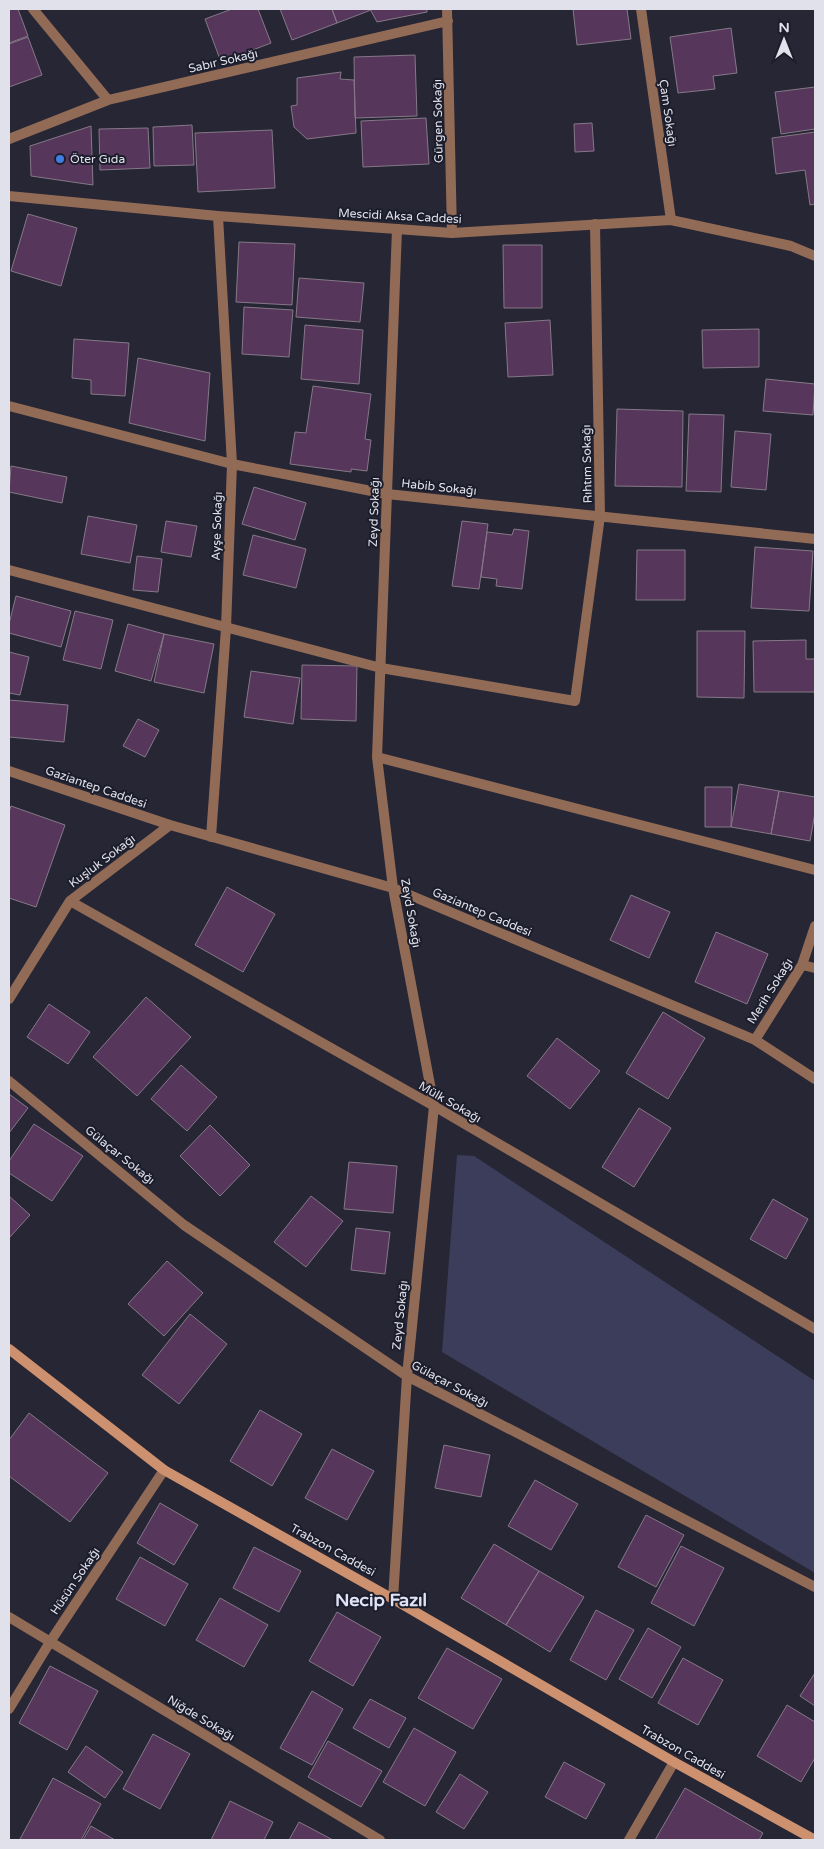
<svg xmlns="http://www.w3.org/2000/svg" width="824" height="1849" font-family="'Varela Round',sans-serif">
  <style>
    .green { fill: #3c3d5a }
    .building { fill: #56375b; stroke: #857887 }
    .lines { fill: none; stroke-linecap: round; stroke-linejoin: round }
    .minor { stroke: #926b56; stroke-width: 10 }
    .tertiary { stroke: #926b56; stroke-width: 10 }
    .secondary { stroke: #ce916f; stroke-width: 10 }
    .shop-dot { fill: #3f7fe0; stroke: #1c1d2b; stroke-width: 2 }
    .labels { text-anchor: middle; stroke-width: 4; stroke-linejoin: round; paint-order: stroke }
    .street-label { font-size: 12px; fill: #e0e1eb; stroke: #1c1d2b }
    .poi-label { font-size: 12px; fill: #e0e1eb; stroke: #1c1d2b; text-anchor: start }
    .district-label { font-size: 18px; font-weight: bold; fill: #e0e2f6; stroke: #1c1d2b }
  </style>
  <rect width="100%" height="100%" fill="#262635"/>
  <path class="green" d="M 457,1155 L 474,1156 L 815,1381 L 815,1573 L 442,1352 Z"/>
  <path class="building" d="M 9,9 L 18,9 L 28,36 L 9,43 Z
    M 232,9 L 258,9 L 271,43 L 221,62 L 205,19 Z
    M 280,9 L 332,9 L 337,23 L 292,40 Z
    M 332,9 L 370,9 L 371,10 L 337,23 Z
    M 370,9 L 427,9 L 427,12 L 377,22 Z
    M 573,9 L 627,9 L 631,39 L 577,45 Z
    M 731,28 L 737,73 L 713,76 L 715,89 L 678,93 L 670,37 Z
    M 28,37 L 42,75 L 9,87 L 9,44 Z
    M 415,55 L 417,116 L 355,118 L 354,57 Z
    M 341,72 L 340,79 L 354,80 L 356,133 L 307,139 L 294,127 L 291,106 L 297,105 L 297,78 Z
    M 815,87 L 815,129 L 781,134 L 775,92 Z
    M 426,118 L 429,164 L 363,167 L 361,121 Z
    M 592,123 L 594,151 L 575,152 L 574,124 Z
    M 192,125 L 194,165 L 154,166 L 153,127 Z
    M 91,126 L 93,185 L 31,176 L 30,146 Z
    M 148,128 L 150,168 L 100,170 L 99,129 Z
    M 272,130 L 275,188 L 198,192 L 195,133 Z
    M 815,132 L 815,204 L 810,205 L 805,170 L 776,174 L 772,138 Z
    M 28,214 L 77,228 L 61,286 L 11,271 Z
    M 239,242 L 295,244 L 292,305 L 236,302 Z
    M 503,245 L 542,245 L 542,308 L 504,308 Z
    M 299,278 L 364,283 L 360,322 L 296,317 Z
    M 244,307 L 293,310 L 289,357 L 242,354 Z
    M 550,320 L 553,375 L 508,377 L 505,323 Z
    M 305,325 L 363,330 L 359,384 L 301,379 Z
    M 759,329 L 759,367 L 703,368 L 702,330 Z
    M 74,339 L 129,343 L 125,396 L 91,394 L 91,380 L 72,378 Z
    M 138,358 L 210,373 L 205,441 L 129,423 Z
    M 766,379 L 815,384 L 813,415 L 763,411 Z
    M 313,386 L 371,394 L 365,439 L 371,440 L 367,471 L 351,469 L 351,472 L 290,464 L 295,432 L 306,433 Z
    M 617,409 L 683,411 L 682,487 L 615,486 Z
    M 689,414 L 724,415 L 721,492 L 686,491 Z
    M 735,431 L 771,434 L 766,490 L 731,487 Z
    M 11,466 L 67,477 L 62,503 L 9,492 Z
    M 254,487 L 306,503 L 295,540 L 242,524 Z
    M 88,516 L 137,525 L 130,563 L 81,554 Z
    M 166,521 L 197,526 L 191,557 L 161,552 Z
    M 462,521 L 488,524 L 479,589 L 452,586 Z
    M 514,529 L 529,531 L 522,589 L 496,586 L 497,579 L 481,577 L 487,532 L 512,535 Z
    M 253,535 L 306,549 L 296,588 L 243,575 Z
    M 755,547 L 813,551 L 809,611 L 751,608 Z
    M 637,550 L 685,550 L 685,600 L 636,600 Z
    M 137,556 L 162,559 L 158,592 L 133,590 Z
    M 16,596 L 71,611 L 61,647 L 9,633 L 9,624 Z
    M 75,611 L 113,620 L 101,669 L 63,660 Z
    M 128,624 L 164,634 L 151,681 L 115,671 Z
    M 697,631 L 745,631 L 744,698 L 697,697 Z
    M 164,634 L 214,644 L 204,693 L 154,682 Z
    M 806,640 L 806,659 L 815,659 L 815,692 L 754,692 L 753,641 Z
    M 9,652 L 29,657 L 20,695 L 9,693 Z
    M 302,665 L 357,666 L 356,721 L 301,719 Z
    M 251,671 L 300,678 L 293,724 L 244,717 Z
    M 9,700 L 68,705 L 64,742 L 9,737 Z
    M 138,719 L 159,730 L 145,757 L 123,746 Z
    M 739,784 L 779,791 L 771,834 L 731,827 Z
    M 705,787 L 732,787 L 731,827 L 705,827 Z
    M 779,791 L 815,797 L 815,813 L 810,841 L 771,834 Z
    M 11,806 L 65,825 L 36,907 L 9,898 L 9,812 Z
    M 227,887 L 275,914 L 243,972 L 195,945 Z
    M 631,895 L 670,912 L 649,958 L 610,940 Z
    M 716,932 L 768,954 L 747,1004 L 695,982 Z
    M 146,997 L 191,1037 L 137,1096 L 93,1057 Z
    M 49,1004 L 90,1032 L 68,1064 L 27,1037 Z
    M 663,1012 L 705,1038 L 668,1099 L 626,1073 Z
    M 557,1038 L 600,1071 L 570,1109 L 527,1076 Z
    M 181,1065 L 217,1097 L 187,1131 L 151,1099 Z
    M 9,1094 L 28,1108 L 9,1133 Z
    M 639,1108 L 671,1128 L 634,1187 L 602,1167 Z
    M 34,1124 L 83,1156 L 52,1201 L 9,1173 L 9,1161 Z
    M 210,1125 L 250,1165 L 220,1196 L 180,1156 Z
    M 349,1162 L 397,1166 L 393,1213 L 344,1209 Z
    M 9,1196 L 30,1215 L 9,1238 Z
    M 311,1196 L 343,1221 L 306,1267 L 274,1242 Z
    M 773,1199 L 808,1219 L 786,1259 L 750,1239 Z
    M 356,1228 L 390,1232 L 385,1274 L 351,1270 Z
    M 167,1261 L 203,1293 L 164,1336 L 128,1304 Z
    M 190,1314 L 227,1344 L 179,1404 L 142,1375 Z
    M 260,1410 L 302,1434 L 272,1486 L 230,1461 Z
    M 29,1413 L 108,1473 L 70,1522 L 9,1476 L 9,1440 Z
    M 444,1445 L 490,1455 L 481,1497 L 435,1488 Z
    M 332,1449 L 374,1471 L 347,1520 L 305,1498 Z
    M 535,1480 L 578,1504 L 551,1550 L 508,1526 Z
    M 160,1503 L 198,1525 L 174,1565 L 137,1543 Z
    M 646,1515 L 684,1535 L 656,1587 L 618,1567 Z
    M 494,1544 L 539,1571 L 506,1625 L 461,1598 Z
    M 681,1546 L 724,1568 L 694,1626 L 651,1603 Z
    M 254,1547 L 301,1571 L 279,1612 L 233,1588 Z
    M 140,1557 L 188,1584 L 165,1626 L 116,1599 Z
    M 539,1571 L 584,1597 L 550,1652 L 506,1625 Z
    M 220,1598 L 268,1625 L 244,1667 L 196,1640 Z
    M 596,1610 L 634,1630 L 606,1680 L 570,1660 Z
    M 337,1612 L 381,1637 L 353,1686 L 309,1661 Z
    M 648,1628 L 681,1647 L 652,1698 L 619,1679 Z
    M 447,1648 L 502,1679 L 473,1729 L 418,1698 Z
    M 683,1658 L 723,1680 L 698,1725 L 658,1703 Z
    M 50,1666 L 98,1691 L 67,1750 L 19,1723 Z
    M 815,1673 L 815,1706 L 800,1696 Z
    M 312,1691 L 343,1709 L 312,1765 L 280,1748 Z
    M 370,1699 L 406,1718 L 389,1748 L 353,1728 Z
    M 787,1705 L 815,1722 L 815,1758 L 801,1782 L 757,1756 Z
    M 414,1728 L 456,1752 L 425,1806 L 383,1782 Z
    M 153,1734 L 190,1754 L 160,1809 L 123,1789 Z
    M 328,1741 L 382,1771 L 361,1807 L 308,1777 Z
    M 86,1746 L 123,1772 L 105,1798 L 68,1772 Z
    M 564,1762 L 605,1784 L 586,1819 L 545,1797 Z
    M 460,1774 L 488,1792 L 464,1829 L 436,1812 Z
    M 53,1778 L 101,1804 L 81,1840 L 22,1840 L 20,1839 Z
    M 685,1788 L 763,1833 L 759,1840 L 655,1840 Z
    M 230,1801 L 273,1822 L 264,1840 L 211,1840 Z
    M 299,1822 L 333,1840 L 289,1840 Z
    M 91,1826 L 115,1840 L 83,1840 Z"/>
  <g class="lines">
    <path class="minor" d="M 33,9 L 108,100
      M 447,9 L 452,233
      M 641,9 L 671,220
      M 9,139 L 108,100 L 448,21
      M 9,406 L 232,464 L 387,494 L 815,539
      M 9,570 L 381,668 L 575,701 L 600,516 L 595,224
      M 377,757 L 815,870
      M 9,771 L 170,825 L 393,888 L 755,1040 L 815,1079
      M 211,837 L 226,628 L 232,464 L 218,216
      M 70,901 L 434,1106 L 815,1329
      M 802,965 L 815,968
      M 9,999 L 70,901 L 170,825
      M 755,1040 L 802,965 L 815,926
      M 9,1081 L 184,1225 L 407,1376 L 815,1587
      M 393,1599 L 407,1376 L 434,1106 L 393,888 L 377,757 L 397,229
      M 9,1617 L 380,1840
      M 9,1709 L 50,1642 L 164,1470
      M 629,1840 L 674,1762"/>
    <path class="tertiary" d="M 9,196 L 218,216 L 452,233 L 671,220 L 791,246 L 815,256"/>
    <path class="secondary" d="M 9,1349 L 164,1470 L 393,1599 L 674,1762 L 815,1840"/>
  </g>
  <circle class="shop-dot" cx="60" cy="159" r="5"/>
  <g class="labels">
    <g class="street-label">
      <text transform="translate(223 61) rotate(-13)" y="4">Sabır Sokağı</text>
      <text transform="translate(668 113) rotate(82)" y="4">Çam Sokağı</text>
      <text transform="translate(438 121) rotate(-91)" y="4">Gürgen Sokağı</text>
      <text transform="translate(400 216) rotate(3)" y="4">Mescidi Aksa Caddesi</text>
      <text transform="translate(587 464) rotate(-91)" y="4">Rıhtım Sokağı</text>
      <text transform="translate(439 487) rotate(6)" y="4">Habib Sokağı</text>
      <text transform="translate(374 512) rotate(-88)" y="4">Zeyd Sokağı</text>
      <text transform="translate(217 526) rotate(-88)" y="4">Ayşe Sokağı</text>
      <text transform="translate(96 787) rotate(19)" y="4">Gaziantep Caddesi</text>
      <text transform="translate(102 861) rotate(-37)" y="4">Kuşluk Sokağı</text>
      <text transform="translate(482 912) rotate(23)" y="4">Gaziantep Caddesi</text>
      <text transform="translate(411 913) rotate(80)" y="4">Zeyd Sokağı</text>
      <text transform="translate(770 991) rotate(-58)" y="4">Merih Sokağı</text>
      <text transform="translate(450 1102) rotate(30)" y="4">Mülk Sokağı</text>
      <text transform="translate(120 1155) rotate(39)" y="4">Gülaçar Sokağı</text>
      <text transform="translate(400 1315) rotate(-84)" y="4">Zeyd Sokağı</text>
      <text transform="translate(450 1384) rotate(28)" y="4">Gülaçar Sokağı</text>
      <text transform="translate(333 1550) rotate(29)" y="4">Trabzon Caddesi</text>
      <text transform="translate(75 1581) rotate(-56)" y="4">Hüsün Sokağı</text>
      <text transform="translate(201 1718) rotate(31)" y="4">Niğde Sokağı</text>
      <text transform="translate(683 1752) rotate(30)" y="4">Trabzon Caddesi</text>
    </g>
    <g class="poi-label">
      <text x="70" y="163">Öter Gıda</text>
    </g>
    <g class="district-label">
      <text x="381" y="1606">Necip Fazıl</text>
    </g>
  </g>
  <rect width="824" height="1849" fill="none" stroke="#e0e1eb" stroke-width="20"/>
  <g transform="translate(784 40)" stroke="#1c1d2b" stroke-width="4" paint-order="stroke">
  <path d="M0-4L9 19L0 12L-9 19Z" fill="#e0e1eb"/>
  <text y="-8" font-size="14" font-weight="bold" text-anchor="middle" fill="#e0e1eb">N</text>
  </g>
</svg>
